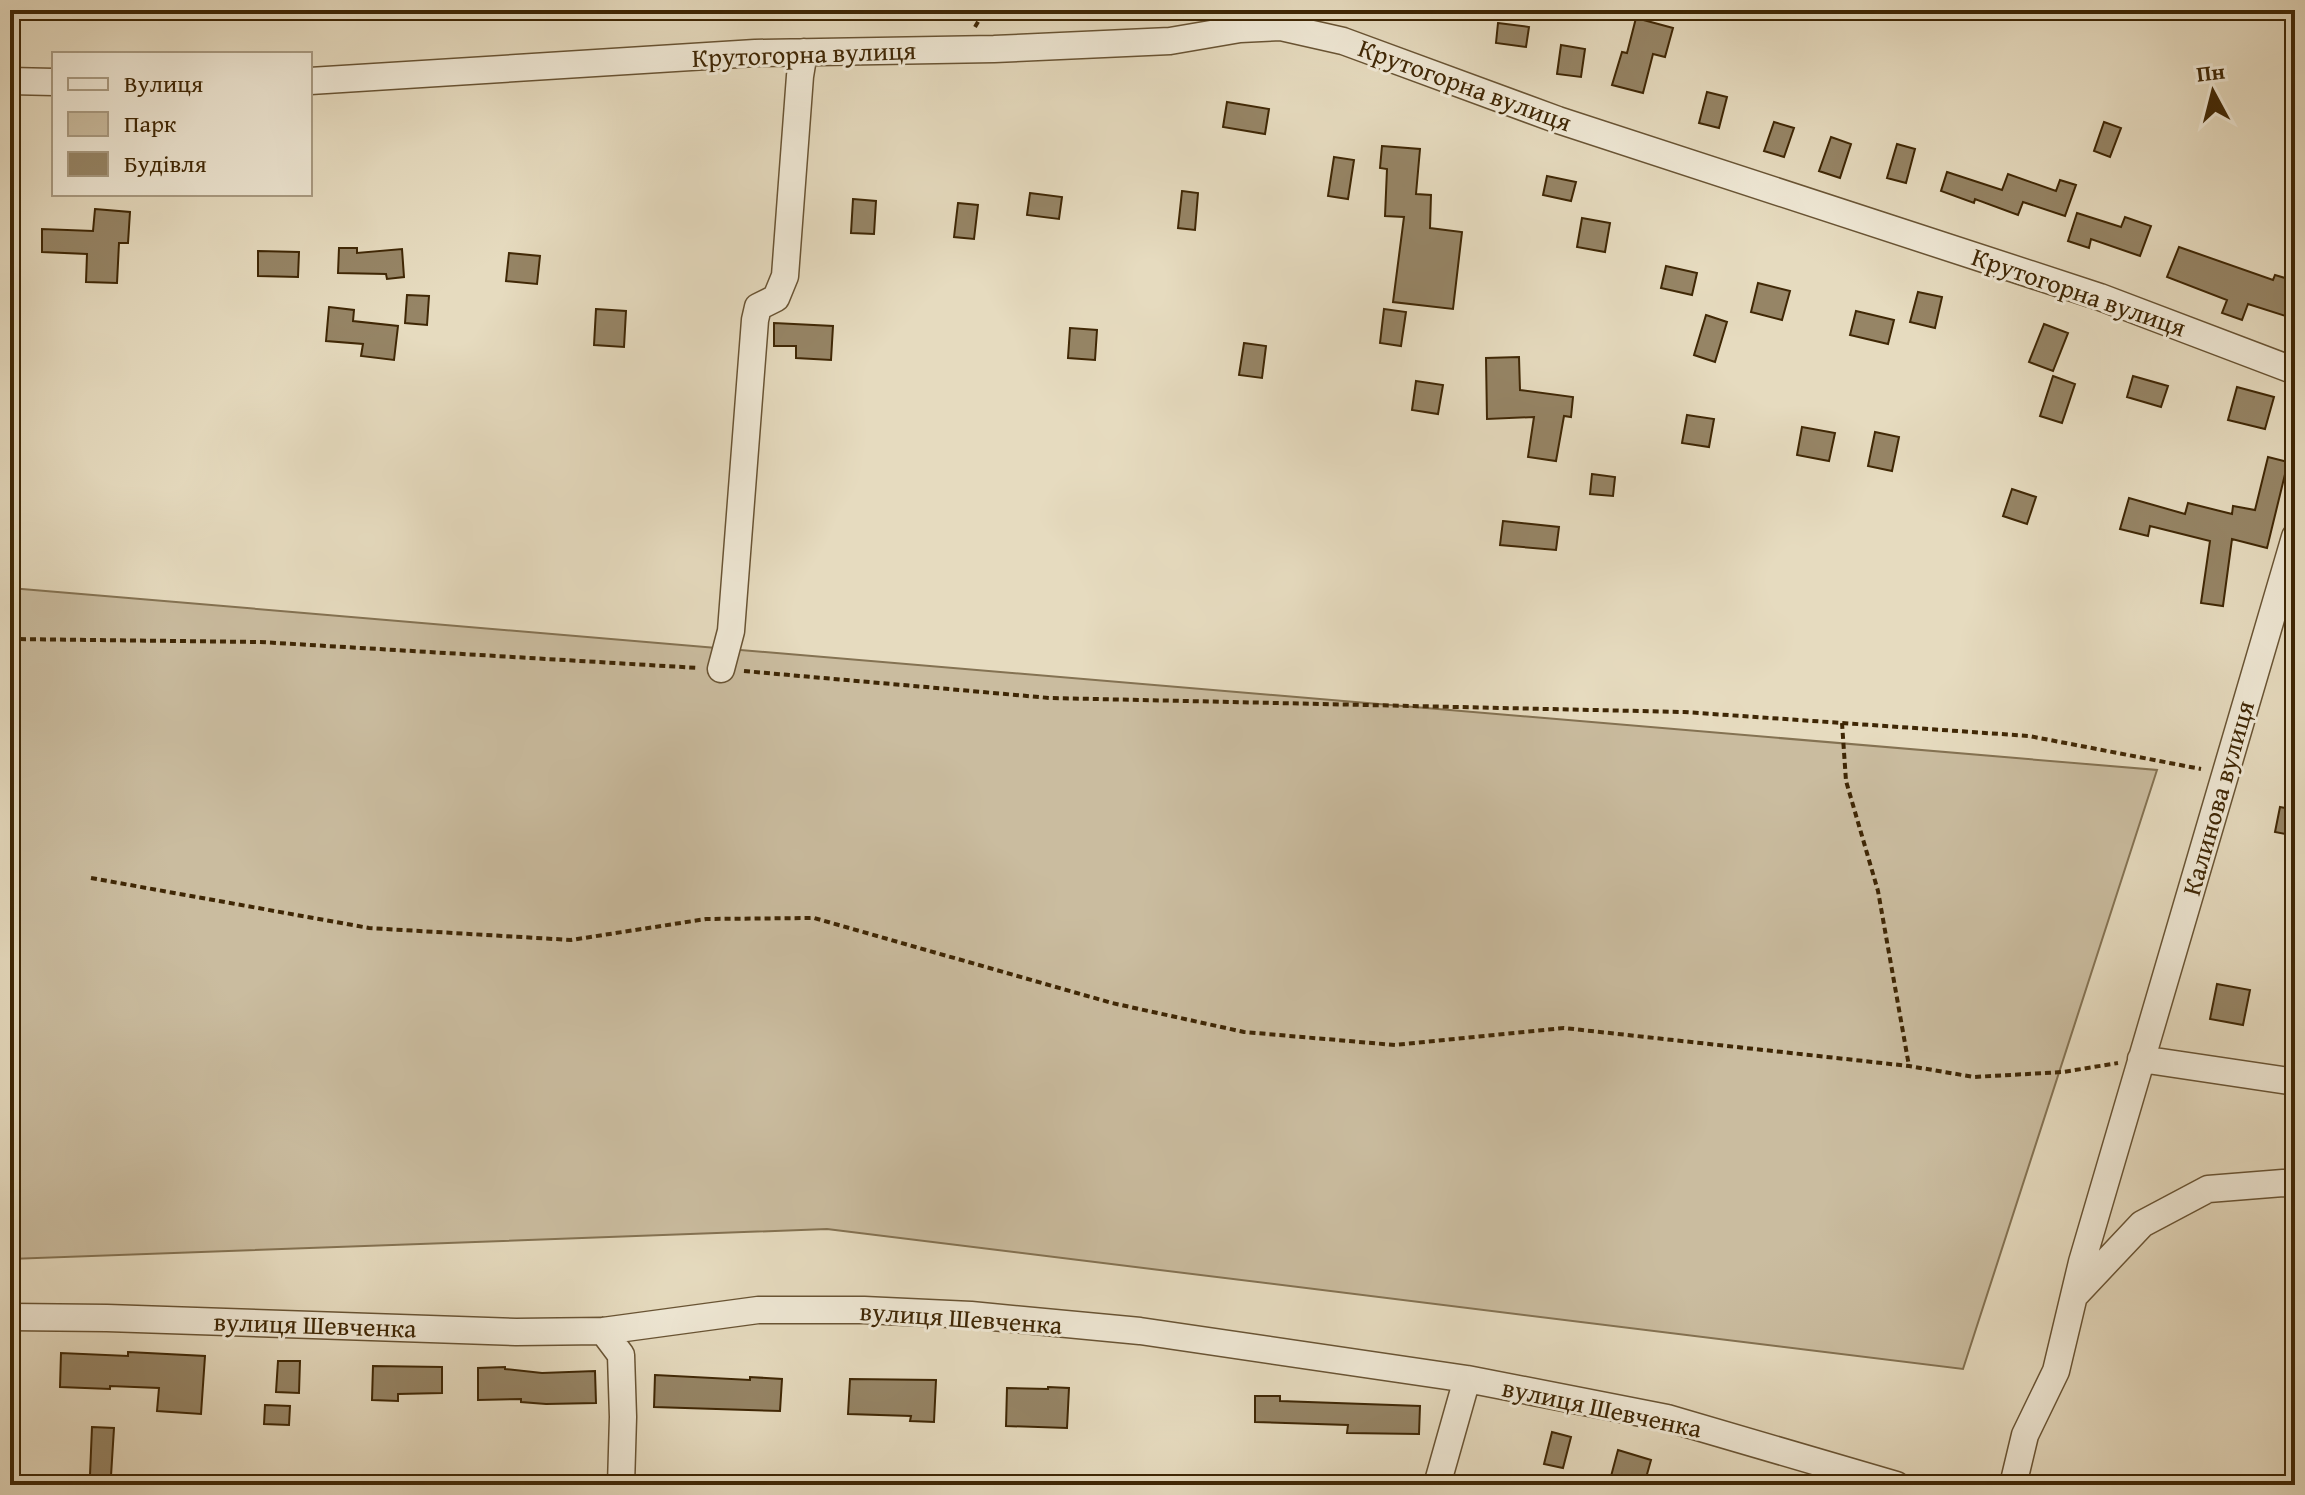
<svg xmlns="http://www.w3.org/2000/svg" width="2305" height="1495" font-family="'Gentium Book Plus',serif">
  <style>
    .green { fill: #cabc9f; stroke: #847252; stroke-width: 2 }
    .building { fill: #968566; stroke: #3f2705; stroke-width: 2 }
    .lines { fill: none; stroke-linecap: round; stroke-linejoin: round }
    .minor-casing { stroke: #695434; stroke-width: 29 }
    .path { stroke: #3f2705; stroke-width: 4; stroke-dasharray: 6 4; stroke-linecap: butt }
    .minor { stroke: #efe8d5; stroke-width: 26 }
    .labels { text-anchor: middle; stroke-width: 6; stroke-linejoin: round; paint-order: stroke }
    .street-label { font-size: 26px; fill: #3f2705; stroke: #efe8d5 }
  </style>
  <rect width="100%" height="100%" fill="#e6dbbf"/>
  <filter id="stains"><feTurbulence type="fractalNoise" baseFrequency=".0025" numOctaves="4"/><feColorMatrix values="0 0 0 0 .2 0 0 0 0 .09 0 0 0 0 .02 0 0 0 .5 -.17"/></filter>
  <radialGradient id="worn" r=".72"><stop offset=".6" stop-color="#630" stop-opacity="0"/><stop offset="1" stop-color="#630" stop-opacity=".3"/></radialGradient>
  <path class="green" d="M 10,588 L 2157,770 L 1963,1369 L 827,1229 L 10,1259 Z"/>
  <path class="building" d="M 1636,18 L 1673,28 L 1665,57 L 1653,54 L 1643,93 L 1612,85 L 1622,52 L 1627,53 Z
    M 1498,23 L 1529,27 L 1526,47 L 1496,43 Z
    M 1561,45 L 1585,49 L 1581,77 L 1557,74 Z
    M 1707,92 L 1727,97 L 1719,128 L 1699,123 Z
    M 1227,102 L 1269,109 L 1265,134 L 1223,127 Z
    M 1774,122 L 1794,128 L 1784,157 L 1764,151 Z
    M 2104,122 L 2121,128 L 2110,157 L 2094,151 Z
    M 1831,137 L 1851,144 L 1840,178 L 1819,171 Z
    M 1897,144 L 1915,149 L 1906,183 L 1887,178 Z
    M 1382,146 L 1420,149 L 1416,194 L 1431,195 L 1430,228 L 1462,232 L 1453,309 L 1393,302 L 1404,217 L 1385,216 L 1387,169 L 1380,168 Z
    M 1334,157 L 1354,160 L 1348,199 L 1328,196 Z
    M 1947,172 L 2002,190 L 2008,174 L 2056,191 L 2060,180 L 2076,185 L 2065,216 L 2023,202 L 2018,215 L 1975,199 L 1974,203 L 1941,191 Z
    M 1547,176 L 1576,182 L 1571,201 L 1543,195 Z
    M 1182,191 L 1198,193 L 1195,230 L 1178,228 Z
    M 1030,193 L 1062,197 L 1059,219 L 1027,215 Z
    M 853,199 L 876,201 L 874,234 L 851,233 Z
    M 958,203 L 978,205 L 974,239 L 954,237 Z
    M 95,209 L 130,212 L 128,243 L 119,243 L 117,283 L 86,282 L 87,254 L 42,252 L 42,229 L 93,231 Z
    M 2077,213 L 2121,227 L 2125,217 L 2151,226 L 2140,256 L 2091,239 L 2089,248 L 2068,241 Z
    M 1582,218 L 1610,223 L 1605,252 L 1577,247 Z
    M 2179,247 L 2273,280 L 2275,275 L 2295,281 L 2295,308 L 2292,318 L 2248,304 L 2242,320 L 2222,313 L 2227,300 L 2167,277 Z
    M 339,248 L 357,248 L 357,253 L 402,249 L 404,277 L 387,279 L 386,274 L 338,273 Z
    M 258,251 L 299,252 L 298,277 L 258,276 Z
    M 509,253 L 540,256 L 537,284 L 506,281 Z
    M 1666,266 L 1697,273 L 1692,295 L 1661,288 Z
    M 1758,283 L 1790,291 L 1782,320 L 1751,312 Z
    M 1918,292 L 1942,297 L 1935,328 L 1910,322 Z
    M 407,295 L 429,296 L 427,325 L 405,323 Z
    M 329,307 L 354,310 L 353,321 L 398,326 L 394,360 L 361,356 L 363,344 L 326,341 Z
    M 596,309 L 626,311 L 624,347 L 594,345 Z
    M 1384,309 L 1406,312 L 1401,346 L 1380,343 Z
    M 1856,311 L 1894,320 L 1888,344 L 1850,335 Z
    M 1706,315 L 1727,322 L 1715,362 L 1694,355 Z
    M 774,323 L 833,326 L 831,360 L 796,358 L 796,346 L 774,346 Z
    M 2044,324 L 2068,333 L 2053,371 L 2029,362 Z
    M 1070,328 L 1097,330 L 1095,360 L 1068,358 Z
    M 1244,343 L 1266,346 L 1262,378 L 1239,375 Z
    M 1519,357 L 1520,390 L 1573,397 L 1571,417 L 1564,416 L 1556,461 L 1528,457 L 1534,417 L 1487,419 L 1486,358 Z
    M 2053,376 L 2075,384 L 2062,423 L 2040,416 Z
    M 2133,376 L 2168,386 L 2161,407 L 2127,397 Z
    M 1416,381 L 1443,385 L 1438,414 L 1412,410 Z
    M 2237,387 L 2274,397 L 2265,429 L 2228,420 Z
    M 1687,415 L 1714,419 L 1709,447 L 1682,443 Z
    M 1802,427 L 1835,433 L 1829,461 L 1797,455 Z
    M 1875,432 L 1899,437 L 1892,471 L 1868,466 Z
    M 2268,457 L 2288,462 L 2267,548 L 2232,539 L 2223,606 L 2201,603 L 2210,541 L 2150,526 L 2148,536 L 2120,529 L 2129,498 L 2185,514 L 2188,503 L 2232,514 L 2233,506 L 2255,510 Z
    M 1592,474 L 1615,477 L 1613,496 L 1590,494 Z
    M 2012,489 L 2036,497 L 2027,524 L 2003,516 Z
    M 1503,521 L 1559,527 L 1556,550 L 1500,545 Z
    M 2280,807 L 2295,810 L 2295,836 L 2275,832 Z
    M 2217,984 L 2250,990 L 2243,1025 L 2210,1019 Z
    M 128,1352 L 205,1356 L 201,1414 L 157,1411 L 159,1388 L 110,1386 L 110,1389 L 60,1387 L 61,1353 L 128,1356 Z
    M 278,1361 L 300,1361 L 299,1393 L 276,1392 Z
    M 373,1366 L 442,1367 L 442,1393 L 398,1394 L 398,1401 L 372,1400 Z
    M 505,1367 L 505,1369 L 542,1373 L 595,1371 L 596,1403 L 546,1404 L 521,1402 L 521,1399 L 478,1400 L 478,1368 Z
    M 655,1375 L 750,1380 L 750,1377 L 782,1379 L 780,1411 L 654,1407 Z
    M 850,1379 L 936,1380 L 934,1422 L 910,1421 L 911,1416 L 848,1414 Z
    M 1048,1387 L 1069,1388 L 1067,1428 L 1006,1426 L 1007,1388 L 1048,1389 Z
    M 1255,1396 L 1280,1396 L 1280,1401 L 1420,1406 L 1419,1434 L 1347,1433 L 1348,1425 L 1255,1422 Z
    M 265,1405 L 290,1406 L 289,1425 L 264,1424 Z
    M 92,1427 L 114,1428 L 111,1476 L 90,1475 Z
    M 1552,1432 L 1571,1437 L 1563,1468 L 1544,1464 Z
    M 1618,1450 L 1651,1460 L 1644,1485 L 1628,1485 L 1610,1480 Z"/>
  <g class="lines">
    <defs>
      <path id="minor" d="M 10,81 L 54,82
        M 310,81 L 755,53 L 994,49 L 1170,41 L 1240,29 L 1281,27 L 1343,41 L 1558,120 L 2100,297 L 2295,371
        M 721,669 L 731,631 L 755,320 L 758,307 L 776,298 L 785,276 L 800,76 L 804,52
        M 2141,1059 L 2295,1082
        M 2076,1294 L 2142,1224 L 2208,1189 L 2283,1183 L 2295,1184
        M 10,1317 L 107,1318 L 516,1332 L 603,1331 L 758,1310 L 864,1310 L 971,1315 L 1140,1331 L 1467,1379 L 1667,1418 L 1896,1485
        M 603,1331 L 621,1355 L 623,1417 L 621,1485
        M 1437,1485 L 1467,1379
        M 2013,1485 L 2025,1435 L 2056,1371 L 2082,1262 L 2295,537"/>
    </defs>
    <use href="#minor" class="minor-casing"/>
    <path class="path" d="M 975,27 L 985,10
      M 10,639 L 260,642 L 699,668
      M 744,671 L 1050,698 L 1684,712 L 2029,736 L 2201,769
      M 1842,723 L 1846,781 L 1878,891 L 1909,1066
      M 91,878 L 369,928 L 571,940 L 706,919 L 814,918 L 1112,1003 L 1244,1032 L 1395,1045 L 1564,1028 L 1909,1066 L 1974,1077 L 2063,1072 L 2118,1063"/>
    <use href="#minor" class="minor"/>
  </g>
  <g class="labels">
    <g class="street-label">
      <text transform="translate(804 54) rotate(-2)" y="9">Крутогорна вулиця</text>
      <text transform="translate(1465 85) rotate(20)" y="9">Крутогорна вулиця</text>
      <text transform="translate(2079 292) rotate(19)" y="9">Крутогорна вулиця</text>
      <text transform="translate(2218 798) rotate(-74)" y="9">Калинова вулиця</text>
      <text transform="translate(961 1318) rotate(4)" y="9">вулиця Шевченка</text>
      <text transform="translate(315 1325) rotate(2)" y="9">вулиця Шевченка</text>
      <text transform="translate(1602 1408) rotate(12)" y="9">вулиця Шевченка</text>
    </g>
  </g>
  <rect width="2305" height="1495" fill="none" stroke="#e6dbbf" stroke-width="40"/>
  <rect x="12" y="12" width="2281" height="1471" fill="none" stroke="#3f2705" stroke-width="4"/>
  <rect x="20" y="20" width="2265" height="1455" fill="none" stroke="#3f2705" stroke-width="2"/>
  <rect x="52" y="52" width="260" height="144" fill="#efe8d5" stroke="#a99b82" stroke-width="2"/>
  <rect x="68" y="78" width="40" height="12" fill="#efe8d5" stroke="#a99b82" stroke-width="2"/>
  <text x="124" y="92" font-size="24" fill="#3f2705">Вулиця</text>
  <rect x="68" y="112" width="40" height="24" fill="#cabc9f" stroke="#a99b82" stroke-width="2"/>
  <text x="124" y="132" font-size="24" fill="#3f2705">Парк</text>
  <rect x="68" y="152" width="40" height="24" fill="#968566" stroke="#a99b82" stroke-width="2"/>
  <text x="124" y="172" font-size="24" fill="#3f2705">Будівля</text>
  <g transform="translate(2213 92) rotate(353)" stroke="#efe8d5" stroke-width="6" paint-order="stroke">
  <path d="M0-6L14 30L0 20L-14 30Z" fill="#3f2705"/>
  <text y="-12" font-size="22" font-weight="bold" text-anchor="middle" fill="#3f2705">Пн</text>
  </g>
  <rect width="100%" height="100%" filter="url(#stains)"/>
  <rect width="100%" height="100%" fill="url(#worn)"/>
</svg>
